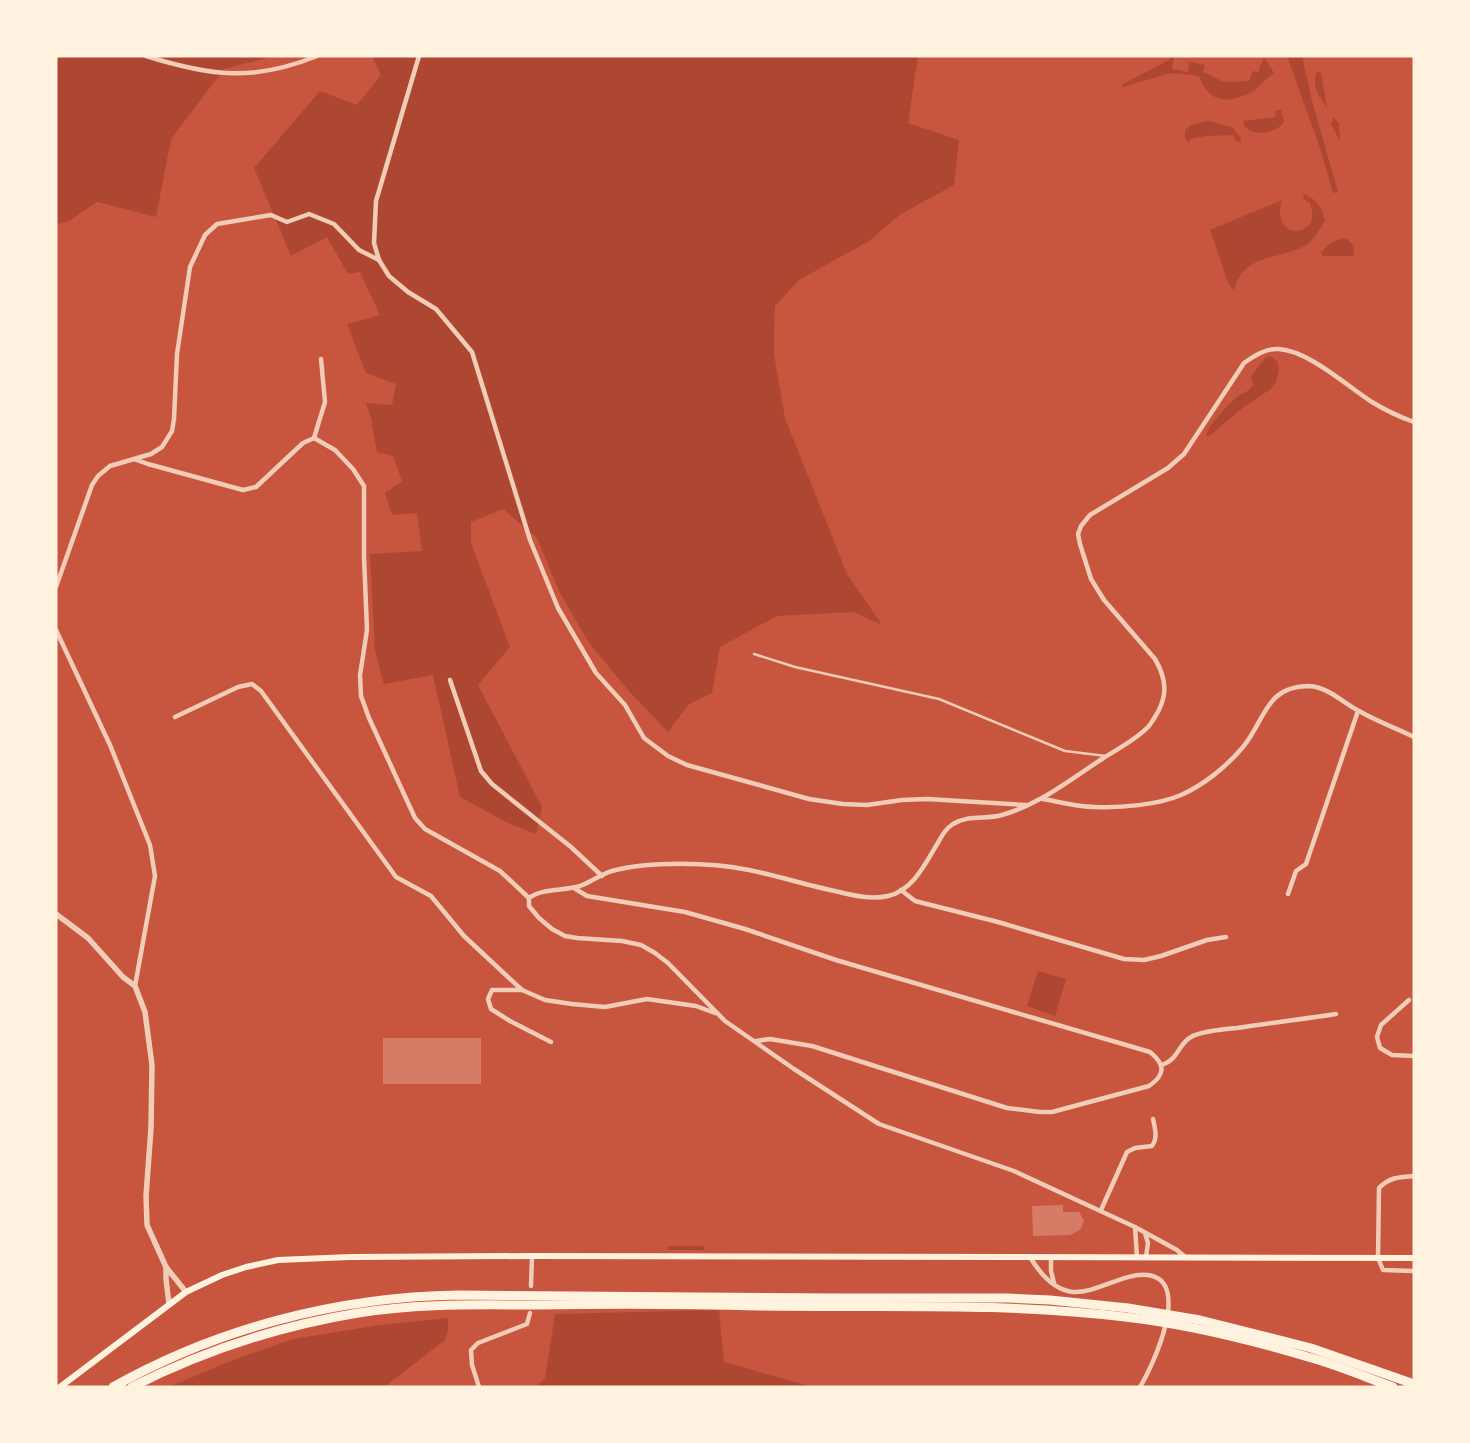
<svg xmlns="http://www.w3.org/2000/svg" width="1470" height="1443" viewBox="0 0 1470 1443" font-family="'Exo 2',sans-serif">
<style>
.green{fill:#ae4732}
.building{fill:#d67c66}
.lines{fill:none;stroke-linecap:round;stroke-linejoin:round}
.service{stroke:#f1ccb7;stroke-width:2.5}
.minor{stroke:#f1ccb7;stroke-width:4.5}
.tertiary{stroke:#f1ccb7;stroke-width:5.5}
.secondary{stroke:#fff3e0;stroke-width:6}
.motorway{stroke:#fff3e0;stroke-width:9}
</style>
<rect width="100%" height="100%" fill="#c8553d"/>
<g class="green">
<polygon points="56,56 274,56 224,69 171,139 156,217 97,202 69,221 56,225"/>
<polygon points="372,56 918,56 908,123 959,140 954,185 901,214 869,241 799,280 775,306 774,330 774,354 785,418 847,574 882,625 854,612 777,616 720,647 712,693 689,704 668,732 628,690 589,643 559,591 537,538 503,509 471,522 471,543 510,647 478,685 542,807 536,834 508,823 460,797 433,675 384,684 375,651 370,554 422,551 417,513 392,515 385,493 402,481 393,456 377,452 371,418 366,403 392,405 396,384 366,373 347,324 380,315 360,272 348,274 327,237 291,256 254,168 320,91 357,105 381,75"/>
<path d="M1172,56H1174L1172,69L1188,72L1189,62L1205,65L1203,72L1224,82L1249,81L1253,71L1258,72L1264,57L1274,73C1267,78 1262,83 1256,89C1254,92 1248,93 1245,95C1223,105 1207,99 1199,76L1171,73L1122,87L1123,84L1169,60Z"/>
<polygon points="1287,56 1302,56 1312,101 1338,192 1333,193 1322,154"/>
<path d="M1317,71L1321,73L1327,108C1319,96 1311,85 1317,71Z"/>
<path d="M1276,110H1281L1284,122C1277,134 1246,139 1243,121L1275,117Z"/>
<polygon points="1333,117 1339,123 1340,141 1331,124"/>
<polygon points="1208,121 1228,126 1233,128 1241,138 1241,140 1239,142 1235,140 1234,135 1207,136 1190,139 1189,143 1185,138 1185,130 1191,125"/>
<path d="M1304,194C1316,199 1322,207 1325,220C1320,229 1314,240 1306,245C1279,261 1244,252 1234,290L1229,285L1210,230L1282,200C1269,245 1327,236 1309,202L1303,199Z"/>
<path d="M1345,238C1353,243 1355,247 1353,256H1322L1321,252C1329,245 1334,239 1345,238Z"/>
<path d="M1266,357H1271L1278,362L1279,371L1276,382L1271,389L1245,406L1208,437L1206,435C1211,422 1226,407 1237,397C1242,393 1249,392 1253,385L1251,376Z"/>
<polygon points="1038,971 1066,979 1055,1016 1027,1006"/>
<rect x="668" y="1246" width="36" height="4"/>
<polygon points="719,1310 724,1362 806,1385 806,1387 536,1387 545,1378 555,1314"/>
<polygon points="448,1318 448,1330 445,1340 384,1387 169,1387 228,1362 293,1339 380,1325"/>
</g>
<g class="building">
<rect x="383" y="1038" width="98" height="46"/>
<polygon points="1063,1205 1063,1212 1079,1212 1084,1221 1080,1230 1070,1235 1033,1236 1032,1206"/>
</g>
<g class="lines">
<polyline class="service" points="754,654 795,667 939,699 1065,751 1106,756"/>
<g class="minor">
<path d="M146,56C210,76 253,82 317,56"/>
<polyline points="419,56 376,201 374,243 379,260 389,276 408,292 436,309 472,352 530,540 558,608 596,673 625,705 644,738 668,756 687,765 809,799 843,804 867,805 902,800 927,799 1026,805"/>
<polyline points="314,438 325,402 321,359"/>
<polyline points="134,459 148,464 243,490 256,487 303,443 314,438 335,450 353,469 364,486 364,557 367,630 360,675 361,696 369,718 415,818 425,829 500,871 529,898"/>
<polyline points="56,587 92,485 98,476 110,466 151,454 162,447 172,431 174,419 177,354 190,267 205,235 217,224 271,215 287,222 309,214 334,224 359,250 379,260"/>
<polyline points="56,630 110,745 150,845 155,876 135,986"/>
<polyline points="450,680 481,771 492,784 571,847 602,876"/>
<polyline points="175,717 238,687 252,684 261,691 396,877 431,896 464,936 522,990 545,1000 572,1004 605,1007 647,999 696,1006 715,1013"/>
<path d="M1043,799C1060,802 1078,807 1095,807C1120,808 1158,805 1181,795C1204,785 1227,766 1243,747C1265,721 1265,686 1309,686C1328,687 1342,702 1359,711C1376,721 1396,728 1414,737"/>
<path d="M574,888L587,896L685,912L745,929L836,960L1150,1052C1166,1065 1165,1075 1149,1086L1052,1112H1040L1007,1108L812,1046L770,1039L756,1041"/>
<polyline points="901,890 915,901 998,922 1124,959 1144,960 1161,956 1207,940 1226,937"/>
<polyline points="1288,894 1296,871 1306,864 1358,711"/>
<polyline points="522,990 492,990 488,999 491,1009 510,1021 551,1042"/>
<polyline points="1409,1000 1381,1025 1377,1037 1380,1048 1392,1055 1414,1056"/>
<path d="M1162,1065C1179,1059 1178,1044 1191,1037C1201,1031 1225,1029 1237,1028C1270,1023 1303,1019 1336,1014"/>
<path d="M1414,1176C1399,1177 1390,1177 1379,1188L1378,1258L1383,1270L1414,1271"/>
<path d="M1101,1210L1127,1152L1135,1148L1152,1146C1158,1138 1155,1128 1153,1119"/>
<polyline points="1135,1227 1137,1257"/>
<polyline points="1145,1233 1148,1243 1146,1257"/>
<path d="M1030,1257C1039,1272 1054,1290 1073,1292C1098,1293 1122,1273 1147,1275C1193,1279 1153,1366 1140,1387"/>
<path d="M1185,1257L1177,1250L1135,1227L1014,1171L879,1124L794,1069L725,1021L668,963L655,953L641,945L622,941L577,938L565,936L552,929L539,918L529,906V898C542,888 564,891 580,886C591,882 601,874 612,871C650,861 710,862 749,870C778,876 806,885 835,891C852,895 870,900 888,896C914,890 926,862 939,841C942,835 947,828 953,824C970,814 985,820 1002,815C1040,804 1068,781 1102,759C1117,749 1136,740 1149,726C1154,719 1161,708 1163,699C1167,685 1162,671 1155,659L1104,600L1091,579L1080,544L1078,534L1081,526L1090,515L1168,468L1184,454L1244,363C1254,356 1266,348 1279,349C1309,351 1347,386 1372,402C1385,410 1400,417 1414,422"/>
<polyline points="1051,1258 1051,1271 1054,1283"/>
<polyline points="531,1286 532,1256"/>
<polyline points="479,1387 472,1365 471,1350 478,1343 527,1324 530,1313"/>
</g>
<g class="tertiary">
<polyline points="56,914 88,938 123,977 135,986 145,1012 152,1065 151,1128 146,1196 147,1225 166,1267 186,1292"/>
<polyline points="166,1267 166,1279 169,1304"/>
</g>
<polyline class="secondary" points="60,1387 186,1292 222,1275 246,1267 278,1260 350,1257 532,1256 1414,1258"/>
<g class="motorway">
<path d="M113,1387C218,1328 337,1297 458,1295L839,1298H1008L1050,1300L1128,1308L1200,1320L1311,1348L1414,1384"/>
<path d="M132,1387C203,1351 279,1326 358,1313C418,1303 478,1305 538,1305C611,1304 684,1304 758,1306C880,1308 1003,1302 1125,1317C1186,1324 1248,1339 1308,1357C1337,1365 1365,1377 1393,1387"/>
</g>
</g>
<rect width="1470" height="1443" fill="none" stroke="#fff3e0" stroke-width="115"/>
</svg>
